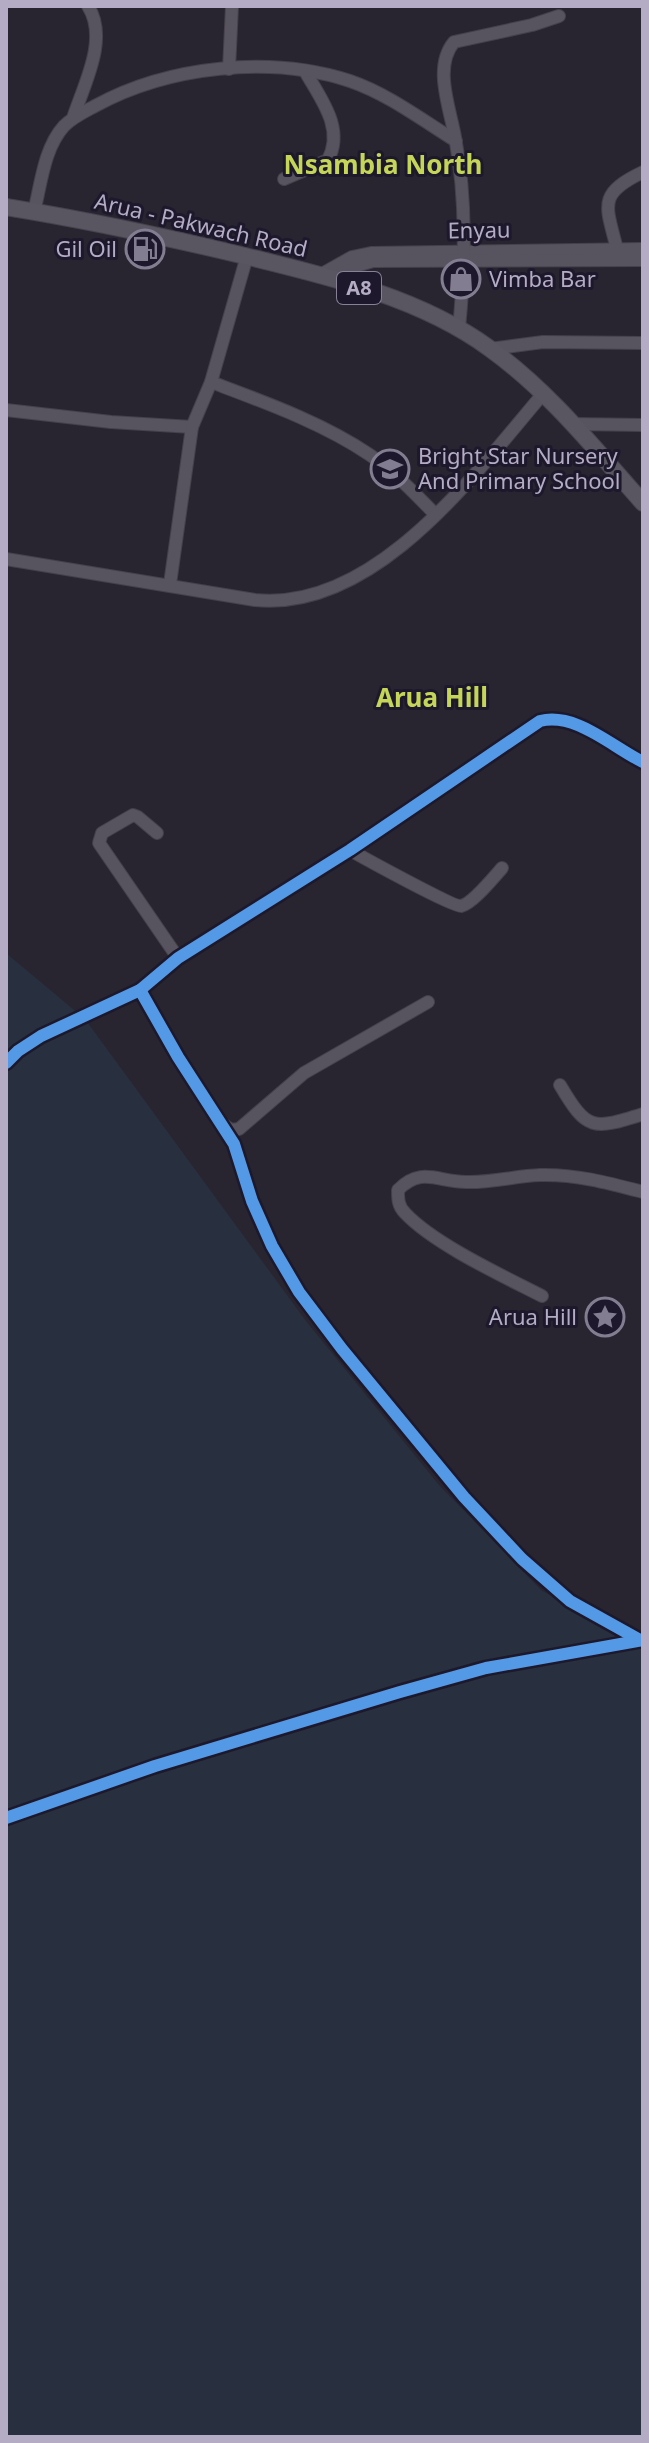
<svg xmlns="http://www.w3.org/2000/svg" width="649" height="2443" viewBox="0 0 649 2443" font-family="'Noto Sans',sans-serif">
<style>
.green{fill:#282f3f}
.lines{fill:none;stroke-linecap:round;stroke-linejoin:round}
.minor-casing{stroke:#45414b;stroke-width:14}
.major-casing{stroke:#45424e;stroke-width:18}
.minor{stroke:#575460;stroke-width:12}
.major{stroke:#595662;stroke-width:16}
.cycleway-casing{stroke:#1d182b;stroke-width:17}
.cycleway{stroke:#5399e6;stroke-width:12}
.labels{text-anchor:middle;stroke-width:6;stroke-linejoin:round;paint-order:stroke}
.shield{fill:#1d182b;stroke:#878096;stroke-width:2}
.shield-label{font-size:20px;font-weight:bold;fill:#b4acc4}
.street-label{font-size:22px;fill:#b4acc4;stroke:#1d182b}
.poi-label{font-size:22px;fill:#b4acc4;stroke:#1d182b;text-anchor:end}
.quarter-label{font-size:26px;font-weight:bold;fill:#c5d557;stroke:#1d182b}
</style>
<rect width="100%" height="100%" fill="#282531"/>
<polygon class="green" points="6,953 85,1019 306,1321 439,1485 541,1590 619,1635 643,1643 643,2437 6,2437"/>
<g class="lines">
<g class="minor-casing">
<g id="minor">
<polyline points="229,69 232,6"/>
<path d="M73,118C84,84 109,39 88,6"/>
<path d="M284,179L328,160C345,128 320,98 305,71"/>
<path d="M34,212C41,184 44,148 64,126C73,117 84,112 95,106C168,66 270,55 350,81C388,94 422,120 456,141"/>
<path d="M617,249C606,205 597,194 643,172"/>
<polyline points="320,275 352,257 371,253 643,249"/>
<polyline points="336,279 356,266 373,261 643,260"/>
<path d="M459,329C465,265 467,201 455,137C450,108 433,67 454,42L532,25L559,16"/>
<polyline points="490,349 543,342 643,343"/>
<path d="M211,382C264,402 323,423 370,455C395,472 415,494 435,514"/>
<polyline points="6,410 111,422 192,427"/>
<polyline points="572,424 643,425"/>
<path d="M6,559L255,600C374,612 473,476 542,395"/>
<polyline points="170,584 192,427 211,382 247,256"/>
<polyline points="157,833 138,817 133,815 102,833 99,843 178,958"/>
<path d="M350,850C364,858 453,907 461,906C472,904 494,877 502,868"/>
<polyline points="140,990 178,1057 234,1144 252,1201 272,1246 299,1292 342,1349 464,1497 522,1559 570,1601 640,1640"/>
<path d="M6,1063L18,1051L41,1036L140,990L178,958L350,850L540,721C576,712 612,747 643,762"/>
<path d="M560,1085C587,1131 593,1130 643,1114"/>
<polyline points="224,1125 231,1130 239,1129 304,1073 428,1002"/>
<path d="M542,1296C503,1276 434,1244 405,1213C398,1206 398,1199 398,1190C421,1166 438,1182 466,1182C491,1183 515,1176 540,1175C576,1174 609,1183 643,1192"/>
<polyline points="6,1818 155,1766 400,1692 486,1668 640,1640"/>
</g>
</g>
<g class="major-casing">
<path id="major" d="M6,207C86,220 166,237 245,256C327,276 419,297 489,348C548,390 595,449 643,503"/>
</g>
<use href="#minor" class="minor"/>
<use href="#major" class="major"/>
<g class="cycleway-casing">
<g id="cycleway">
<polyline points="140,990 178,1057 234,1144 252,1201 272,1246 299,1292 342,1349 464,1497 522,1559 570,1601 640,1640"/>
<path d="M6,1063L18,1051L41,1036L140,990L178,958L350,850L540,721C576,712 612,747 643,762"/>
<polyline points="6,1818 155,1766 400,1692 486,1668 643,1640"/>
</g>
</g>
<use href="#cycleway" class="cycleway"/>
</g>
<defs>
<g id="fuel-ring" transform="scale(2)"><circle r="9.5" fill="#1d182b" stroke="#837d91" stroke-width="1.5"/><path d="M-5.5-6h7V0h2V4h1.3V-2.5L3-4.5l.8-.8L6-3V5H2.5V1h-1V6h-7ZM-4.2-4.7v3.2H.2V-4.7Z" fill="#837d91"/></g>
<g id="shop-ring" transform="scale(2)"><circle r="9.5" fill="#1d182b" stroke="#837d91" stroke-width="1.5"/><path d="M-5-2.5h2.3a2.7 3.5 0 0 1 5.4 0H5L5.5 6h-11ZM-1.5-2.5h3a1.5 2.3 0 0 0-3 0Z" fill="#837d91"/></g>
<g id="school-ring" transform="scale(2)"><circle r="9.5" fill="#1d182b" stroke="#837d91" stroke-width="1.5"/><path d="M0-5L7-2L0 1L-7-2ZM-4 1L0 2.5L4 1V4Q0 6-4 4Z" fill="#837d91"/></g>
<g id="sight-ring" transform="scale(2)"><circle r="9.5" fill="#1d182b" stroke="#837d91" stroke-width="1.5"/><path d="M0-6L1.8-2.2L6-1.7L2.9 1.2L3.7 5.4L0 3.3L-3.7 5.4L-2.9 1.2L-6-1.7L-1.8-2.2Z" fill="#837d91"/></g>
</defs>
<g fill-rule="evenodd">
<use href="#fuel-ring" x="145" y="249"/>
<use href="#shop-ring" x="461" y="279"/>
<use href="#school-ring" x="390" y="469"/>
<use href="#sight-ring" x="605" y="1317"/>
</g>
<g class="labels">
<rect class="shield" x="337" y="272" width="44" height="32" rx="6"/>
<g class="shield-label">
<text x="359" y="295">A8</text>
</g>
<g class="street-label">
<text transform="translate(201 225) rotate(13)" y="8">Arua - Pakwach Road</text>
<text transform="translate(479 230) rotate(-1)" y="8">Enyau</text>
</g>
<g class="poi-label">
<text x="117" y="257">Gil Oil</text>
<text x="489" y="287" text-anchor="start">Vimba Bar</text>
<text x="418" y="464" text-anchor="start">Bright Star Nursery<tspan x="418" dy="25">And Primary School</tspan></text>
<text x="577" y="1325">Arua Hill</text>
</g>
<g class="quarter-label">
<text x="383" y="174">Nsambia North</text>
<text x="432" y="707">Arua Hill</text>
</g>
</g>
<rect width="649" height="2443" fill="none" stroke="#b4acc4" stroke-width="16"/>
</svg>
